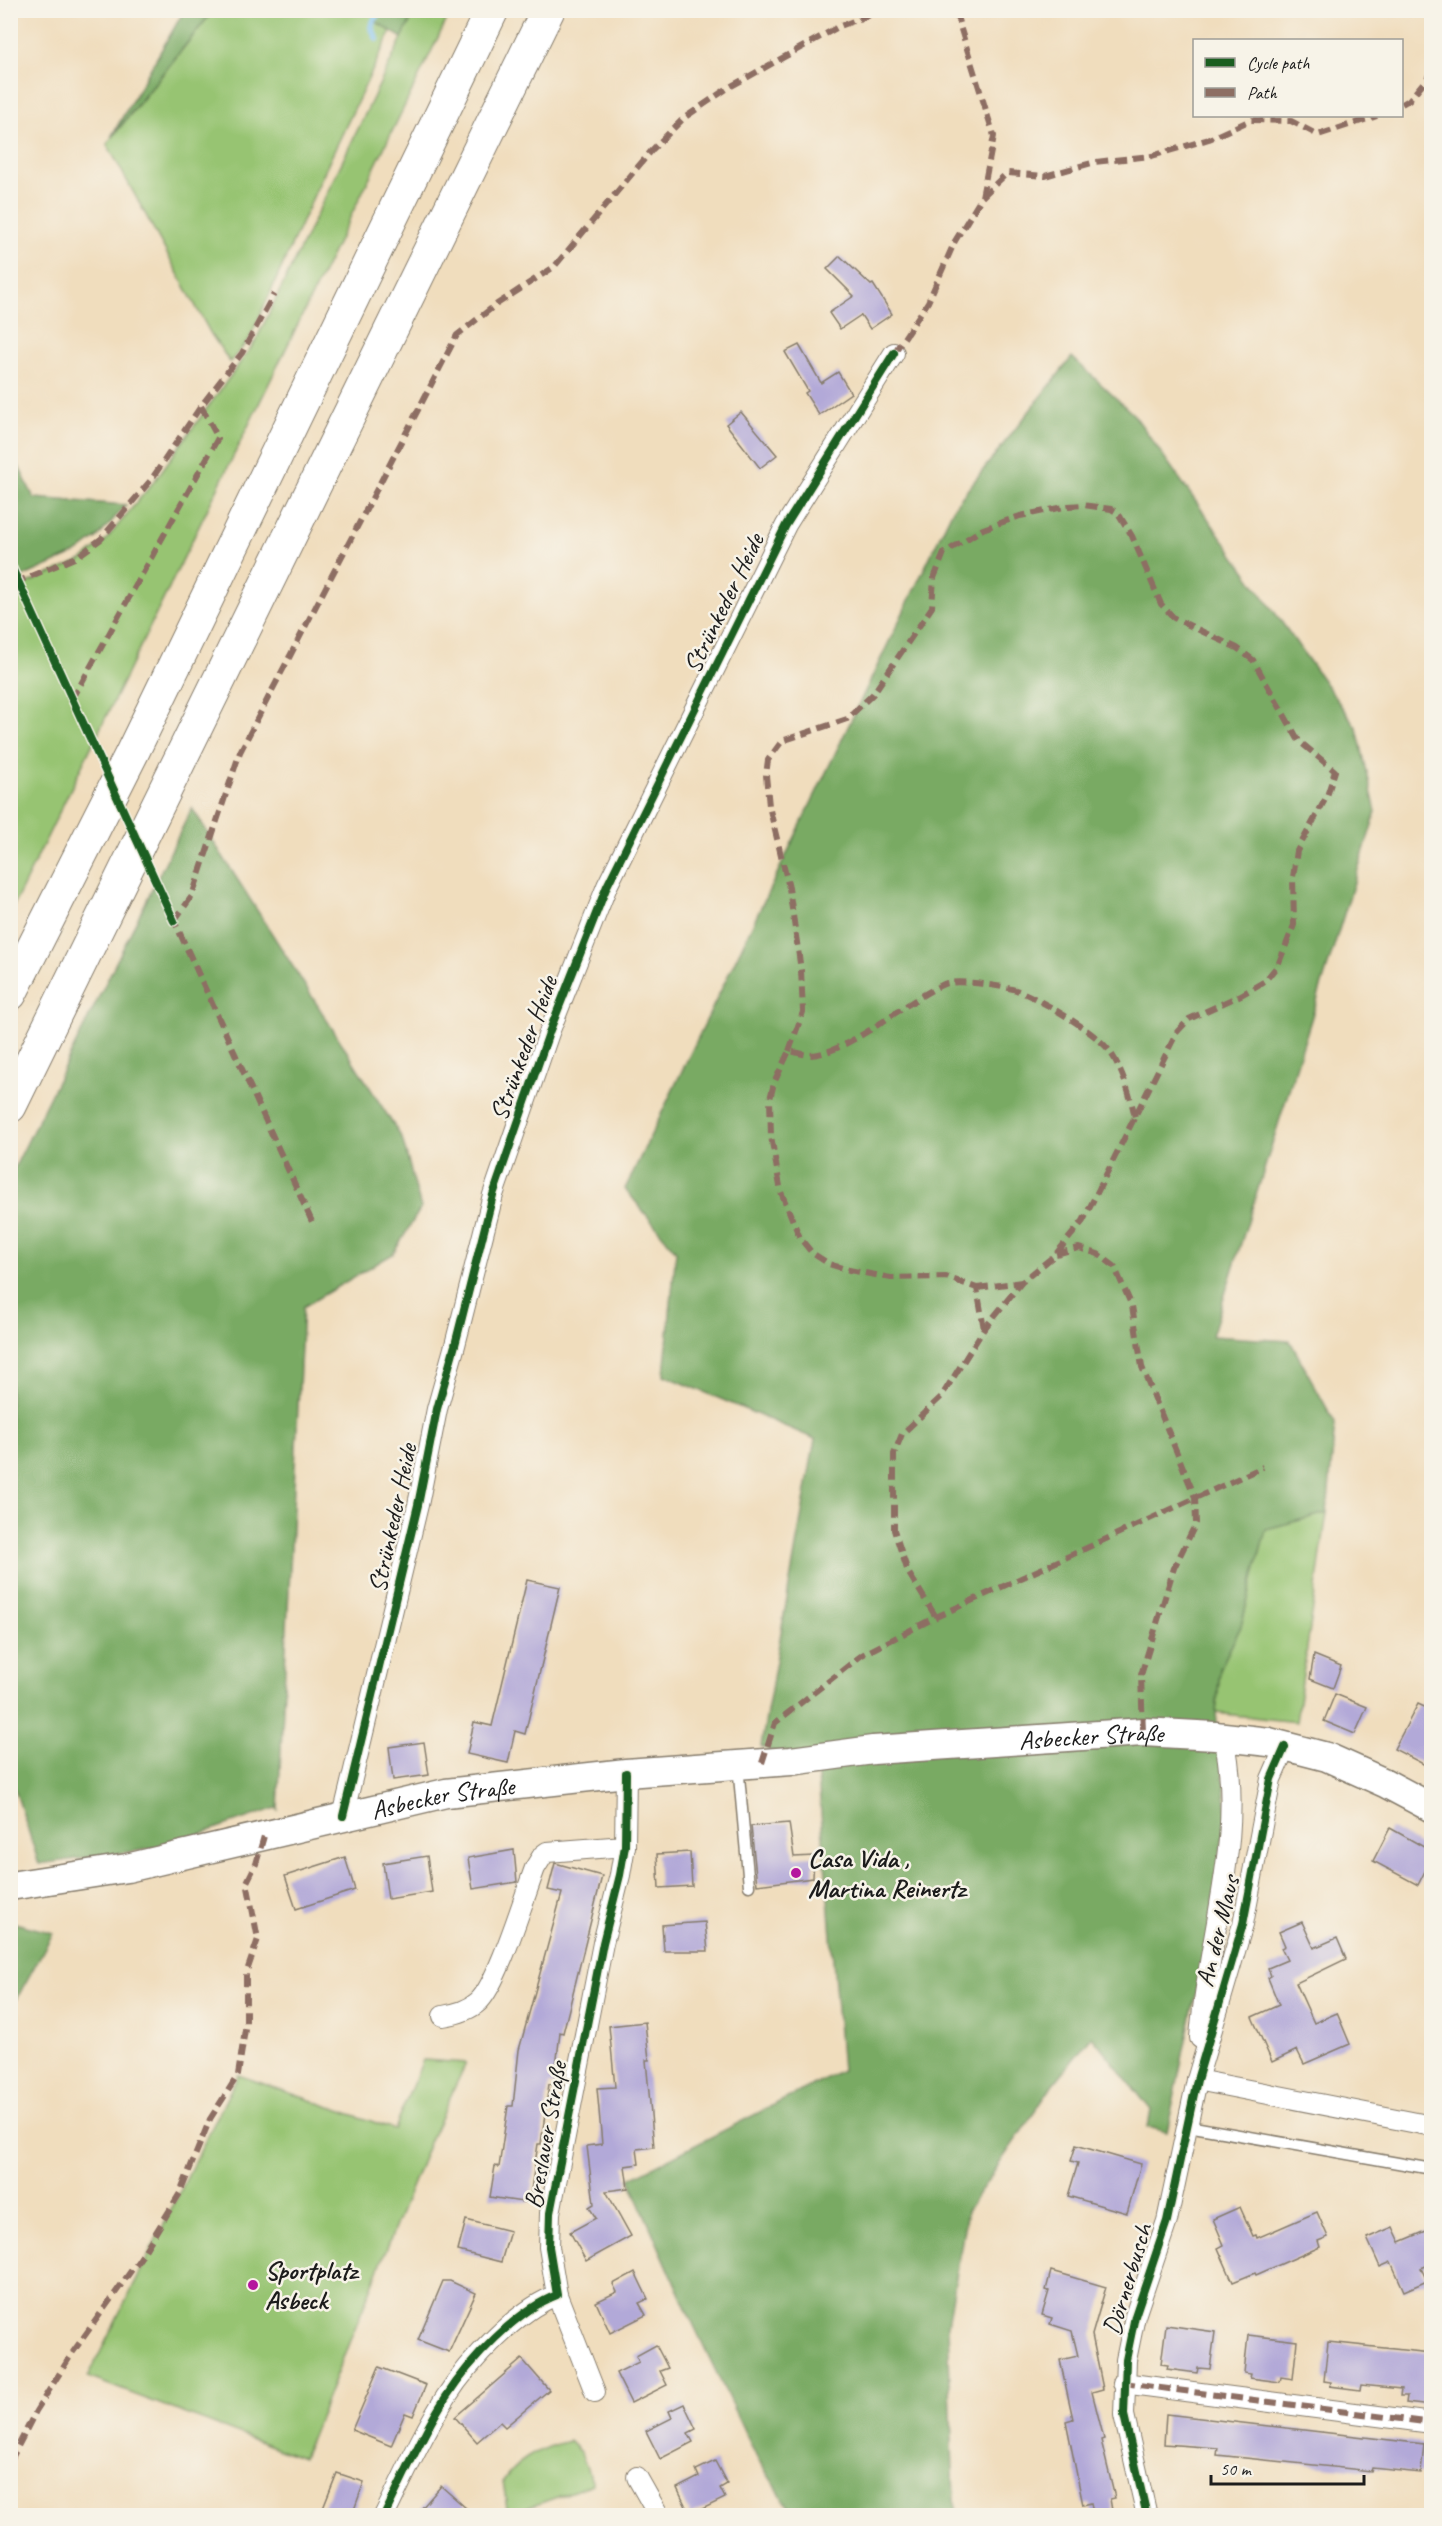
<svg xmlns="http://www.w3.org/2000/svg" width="1442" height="2526" viewBox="0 0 1442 2526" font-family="Caveat,sans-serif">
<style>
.green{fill:#97c472;stroke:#5a7047;stroke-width:1.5}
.forest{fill:#79aa64;stroke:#4a6340;stroke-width:1.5}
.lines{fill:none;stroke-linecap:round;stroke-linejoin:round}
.stream{stroke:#7bc0f2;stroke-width:6}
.building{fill:#b2a9d8}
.lane-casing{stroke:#867c6c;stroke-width:13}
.street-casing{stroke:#867c6c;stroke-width:22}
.secondary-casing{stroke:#867c6c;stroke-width:31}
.highway-casing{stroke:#867c6c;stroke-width:35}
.lane{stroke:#fff;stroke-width:10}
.street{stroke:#fff;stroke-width:20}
.secondary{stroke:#fff;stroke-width:28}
.highway{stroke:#fff;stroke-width:33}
.quiet{stroke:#8d6e63;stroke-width:6;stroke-dasharray:12 6;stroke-linecap:butt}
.cycleway-casing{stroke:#f7f3e8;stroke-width:11}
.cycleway{stroke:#1b5e20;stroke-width:8}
.poi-dot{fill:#b5179e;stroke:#f7f3e8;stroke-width:2}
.labels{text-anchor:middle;stroke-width:5;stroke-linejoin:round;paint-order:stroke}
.street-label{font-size:26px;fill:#1c1c1c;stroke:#f7f3e8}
.poi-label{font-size:26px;font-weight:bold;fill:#1c1c1c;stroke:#f7f3e8;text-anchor:start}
</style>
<rect width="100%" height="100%" fill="#f7f3e8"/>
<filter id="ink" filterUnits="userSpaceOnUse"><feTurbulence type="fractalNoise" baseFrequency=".0167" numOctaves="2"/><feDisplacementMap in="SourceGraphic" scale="12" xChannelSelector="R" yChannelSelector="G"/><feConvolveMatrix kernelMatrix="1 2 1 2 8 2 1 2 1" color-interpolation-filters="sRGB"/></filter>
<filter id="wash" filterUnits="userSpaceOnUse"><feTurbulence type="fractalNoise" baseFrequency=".008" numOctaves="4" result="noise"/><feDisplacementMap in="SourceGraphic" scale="24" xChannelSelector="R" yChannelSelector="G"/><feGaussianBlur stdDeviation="1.35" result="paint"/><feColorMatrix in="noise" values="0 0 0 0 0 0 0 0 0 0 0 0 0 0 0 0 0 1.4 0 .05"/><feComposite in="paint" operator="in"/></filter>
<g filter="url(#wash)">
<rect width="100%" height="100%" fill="#f0ddbd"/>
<g class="green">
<polygon points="213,11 376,11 375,21 391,31 327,166 249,340 230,362 211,334 107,144"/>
<polygon points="415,11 451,11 11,911 11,590 82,560 105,541 155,480 255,342"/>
<polygon points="1327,1513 1296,1722 1216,1713 1220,1669 1241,1626 1266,1529"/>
<polygon points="423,2060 466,2063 431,2138 303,2458 88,2377 238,2075 394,2129"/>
<path d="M569,2441L581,2453L593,2484L508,2515L503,2481C518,2458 543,2447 569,2441Z"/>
</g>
<g class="forest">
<polygon points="184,10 213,11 111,137 184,11"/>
<polygon points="376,11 376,10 415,11 402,38 375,21"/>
<polygon points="1072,357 1135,416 1357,728 1376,812 1212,1336 1290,1341 1335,1423 1327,1513 1266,1529 1241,1626 1220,1669 1216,1713 1227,1810 1210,1924 1167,2132 1148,2127 1151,2110 1092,2036 1053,2085 967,2211 948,2325 954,2500 958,2515 794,2515 757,2458 688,2313 629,2179 842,2070 818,1777 761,1746 815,1439 664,1375 676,1251 625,1189 954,507"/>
<polygon points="11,450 34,498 126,505 99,536 76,553 11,582"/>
<polygon points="192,808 402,1138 421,1208 393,1254 303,1307 278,1810 276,1808 159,1848 39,1864 10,1774 10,1177"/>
<polygon points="11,1922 53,1933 11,2009 10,1922"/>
</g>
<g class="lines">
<polyline class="stream" points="377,39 371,27 379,10"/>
</g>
<g id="blocks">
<g class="building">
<polygon points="840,256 871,285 873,284 892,314 870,329 861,315 840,329 829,313 854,296 827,269"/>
<polygon points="799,345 821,383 838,372 851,393 819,415 805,393 808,391 785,352"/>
<polygon points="741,412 777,455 760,468 726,424"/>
<polygon points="527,1580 560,1587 525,1734 515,1731 508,1763 467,1754 474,1722 492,1726"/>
<polygon points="1314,1655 1341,1666 1333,1688 1310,1679"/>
<polygon points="1335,1694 1367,1707 1355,1734 1324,1721"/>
<polygon points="1418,1704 1431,1710 1431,1768 1394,1749"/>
<polygon points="424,1742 429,1775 393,1780 389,1747"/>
<polygon points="789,1823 794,1857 814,1856 813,1878 757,1885 751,1826"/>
<polygon points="1390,1828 1431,1851 1431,1859 1418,1885 1373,1861"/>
<polygon points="514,1850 517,1882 473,1889 468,1858"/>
<polygon points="690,1852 692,1886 659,1888 657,1854"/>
<polygon points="427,1856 432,1892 388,1899 383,1863"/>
<polygon points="345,1857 355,1890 296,1909 285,1876"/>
<polygon points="555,1863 602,1876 563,2033 560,2032 554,2085 549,2084 541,2144 538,2144 529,2203 490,2197 495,2166 499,2167 508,2106 513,2106 519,2050 562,1893 548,1890"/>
<polygon points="705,1922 708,1951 664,1951 662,1925"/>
<polygon points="1302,1922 1314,1948 1337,1938 1346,1959 1296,1983 1314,2023 1337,2013 1350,2044 1304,2064 1297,2050 1272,2062 1252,2017 1279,2005 1268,1978 1271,1976 1268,1968 1287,1960 1281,1948 1285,1946 1279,1932"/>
<polygon points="645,2022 649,2060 646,2060 654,2147 637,2149 639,2164 625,2166 628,2188 606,2191 631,2236 586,2261 570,2232 596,2218 589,2207 594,2204 587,2146 602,2144 597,2088 615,2087 609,2026"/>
<polygon points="1076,2145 1141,2164 1127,2213 1068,2196 1078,2163 1071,2161"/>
<polygon points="1240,2207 1253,2236 1256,2235 1257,2238 1317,2212 1328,2237 1318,2241 1320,2247 1256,2275 1255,2273 1233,2282 1218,2248 1224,2245 1213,2219"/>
<polygon points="466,2220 510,2231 501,2262 458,2251"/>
<polygon points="1393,2227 1400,2242 1431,2229 1431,2264 1421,2268 1427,2281 1404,2291 1391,2262 1380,2267 1367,2238"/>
<polygon points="1051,2271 1106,2287 1092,2335 1103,2389 1092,2392 1104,2439 1101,2440 1115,2498 1110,2499 1113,2516 1094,2516 1091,2503 1083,2505 1066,2421 1073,2419 1060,2360 1078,2356 1072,2331 1050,2324 1052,2318 1042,2315 1049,2291 1046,2290"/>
<polygon points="635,2272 648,2299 639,2303 646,2315 610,2333 596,2302 617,2292 613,2284"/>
<polygon points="443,2281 450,2281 476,2293 449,2352 418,2340"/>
<polygon points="1166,2325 1215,2332 1210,2369 1198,2368 1197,2373 1167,2369 1168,2365 1161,2364"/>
<polygon points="1248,2335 1297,2341 1293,2379 1281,2377 1280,2382 1250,2378 1251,2374 1244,2373"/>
<polygon points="1328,2342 1431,2353 1431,2406 1406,2403 1407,2396 1400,2396 1401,2389 1361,2385 1360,2390 1330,2386 1331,2382 1324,2381"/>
<polygon points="656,2345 668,2368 660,2371 667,2385 631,2403 616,2373 639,2362 636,2356"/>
<polygon points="522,2359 549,2390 505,2427 500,2422 477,2442 455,2417"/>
<polygon points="379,2367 426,2385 413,2416 405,2413 391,2446 352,2430"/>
<polygon points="684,2404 696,2429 688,2433 693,2442 660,2459 646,2431 672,2418 669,2411"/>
<polygon points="1166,2414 1424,2444 1421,2473 1372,2468 1371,2471 1255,2459 1217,2455 1218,2448 1164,2444"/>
<polygon points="715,2461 727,2484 720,2488 725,2498 690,2515 677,2488 699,2477 696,2470"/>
<polygon points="337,2473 364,2482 354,2510 351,2516 320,2516"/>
<polygon points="441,2486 475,2516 415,2516"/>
</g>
</g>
</g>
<g filter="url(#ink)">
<use href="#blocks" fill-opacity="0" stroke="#867c6c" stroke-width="1.5"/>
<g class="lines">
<g class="lane-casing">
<g id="lane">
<polyline points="738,1765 749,1886"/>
<polyline points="1188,2126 1432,2169"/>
</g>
</g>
<g class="street-casing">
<g id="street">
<polyline points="343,1816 418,1505 437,1409 455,1345 493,1195 550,1030 607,886 786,525 894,353"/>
<path d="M443,2016C456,2014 468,2011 478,2002C498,1984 524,1897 535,1868L543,1855L547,1852L625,1846"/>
<path d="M1200,2038C1207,1937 1246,1839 1224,1737"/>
<polyline points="1197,2080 1432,2126"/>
<polyline points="557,2295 595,2392"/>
<polyline points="1123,2383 1432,2423"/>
<polyline points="637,2477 659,2516"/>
<path d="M384,2516C404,2476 422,2434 446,2397C469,2361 517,2310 557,2295L549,2247L550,2213L603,1943L620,1875L625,1846L626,1773"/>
<polyline points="1147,2516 1124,2415 1126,2360 1135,2316 1167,2221 1197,2080 1243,1924 1271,1779 1285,1747"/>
</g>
</g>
<g class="secondary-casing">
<g id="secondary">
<path id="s1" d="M10,1886L127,1868L446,1793L626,1773L791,1761L873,1750L1143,1732L1215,1736L1269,1742L1327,1757L1385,1783L1432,1808"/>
</g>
</g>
<g class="highway-casing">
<g id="highway">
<polyline points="10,994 132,753 492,10"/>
<polyline points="10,1106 548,10"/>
</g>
</g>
<use href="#lane" class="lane"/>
<use href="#street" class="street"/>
<use href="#secondary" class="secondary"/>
<use href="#highway" class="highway"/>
<g class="quiet">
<polyline points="1402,104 1409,100 1432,72"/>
<polyline points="982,197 1007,173 1045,176 1095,162 1152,156 1209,139 1251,120 1291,121 1318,135 1377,116"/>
<polyline points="894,353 928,302 955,241 982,197 994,136 955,10"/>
<polyline points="14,583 77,557 101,539 151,480 201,406 242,353 274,294"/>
<polyline points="72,700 218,438 201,406"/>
<polyline points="172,916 313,1224"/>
<polyline points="174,921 192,896 240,752 457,335 497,304 554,267 652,150 684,118 728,88 840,26 883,10"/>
<polyline points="789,1051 803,1012 801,970 789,888 769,806 766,775 768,760 782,741 847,719 873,694 932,607 934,578 944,553 983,529 1020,516 1069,506 1083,505 1111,509 1118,513 1132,536 1161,604 1174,618 1237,648 1253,660 1299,741 1335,771 1327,796 1297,851 1293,877 1294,925 1278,965 1265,981 1241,995 1189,1019 1177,1032 1083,1221 1055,1255 1022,1282 984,1329 941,1397 902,1434 894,1454 894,1530 908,1572 936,1617"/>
<polyline points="1056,1254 1079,1248 1098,1254 1114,1266 1132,1306 1142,1367 1195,1497 1196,1523 1174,1568 1141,1675 1143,1732"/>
<polyline points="977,1288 1022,1282"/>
<path d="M984,1329L977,1288L946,1277L891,1278L849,1270L829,1264L812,1253L800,1238L781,1192L771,1136L770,1099L774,1083L789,1051C796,1052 804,1055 811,1055C851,1052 905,1001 944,984C956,979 1003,986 1016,990C1037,997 1095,1032 1108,1049C1122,1067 1130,1095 1135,1117"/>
<polyline points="762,1763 775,1723 862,1655 936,1617 1263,1467"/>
<polyline points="1123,2383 1432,2423"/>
<polyline points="10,2462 36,2411 73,2352 141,2257 180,2193 210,2119 238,2075 246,2023 246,1974 258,1939 247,1882 256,1864 264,1836"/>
</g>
<g class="cycleway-casing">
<g id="cycleway">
<polyline points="12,568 174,921"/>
<polyline points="343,1816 418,1505 437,1409 455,1345 493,1195 550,1030 607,886 786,525 894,353"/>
<path d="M384,2516C404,2476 422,2434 446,2397C469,2361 517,2310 557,2295L549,2247L550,2213L603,1943L620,1875L625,1846L626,1773"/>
<polyline points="1147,2516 1124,2415 1126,2360 1135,2316 1167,2221 1197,2080 1243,1924 1271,1779 1285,1747"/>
</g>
</g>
<use href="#cycleway" class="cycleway"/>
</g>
</g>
<g class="poi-dot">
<circle cx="796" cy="1873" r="6"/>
<circle cx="253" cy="2285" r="6"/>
</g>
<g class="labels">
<g class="street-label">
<text transform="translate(723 603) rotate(-64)" y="9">Strünkeder Heide</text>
<text transform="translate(523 1048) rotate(-70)" y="9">Strünkeder Heide</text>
<text transform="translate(392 1518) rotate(-78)" y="9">Strünkeder Heide</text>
<text dy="9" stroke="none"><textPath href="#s1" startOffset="1094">Asbecker Straße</textPath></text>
<text dy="9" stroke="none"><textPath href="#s1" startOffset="442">Asbecker Straße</textPath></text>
<text transform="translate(1217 1931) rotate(-76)" y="9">An der Maus</text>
<text transform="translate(545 2135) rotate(-80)" y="9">Breslauer Straße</text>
<text transform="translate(1127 2279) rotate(-73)" y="9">Dörnerbusch</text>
</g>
<g class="poi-label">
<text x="808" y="1867">Casa Vida ,<tspan x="808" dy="30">Martina Reinertz</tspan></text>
<text x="265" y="2279">Sportplatz<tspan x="265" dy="30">Asbeck</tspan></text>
</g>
</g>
<rect width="1442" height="2526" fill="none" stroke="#f7f3e8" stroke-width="36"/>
<rect x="1193" y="39" width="210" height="78" fill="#f7f3e8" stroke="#9f9d96" stroke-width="1.5"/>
<rect x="1205" y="58" width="30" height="9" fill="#1b5e20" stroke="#9f9d96" stroke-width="1.5"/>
<text x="1247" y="69" font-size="18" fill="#1c1c1c">Cycle path</text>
<rect x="1205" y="88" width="30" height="9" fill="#8d6e63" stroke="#9f9d96" stroke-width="1.5"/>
<text x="1247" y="99" font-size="18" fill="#1c1c1c">Path</text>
<path d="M1211 2475v9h153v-9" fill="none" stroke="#1c1c1c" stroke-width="3"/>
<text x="1220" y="2475" font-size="18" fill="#1c1c1c" stroke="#f7f3e8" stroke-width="4.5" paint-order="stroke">50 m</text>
</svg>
